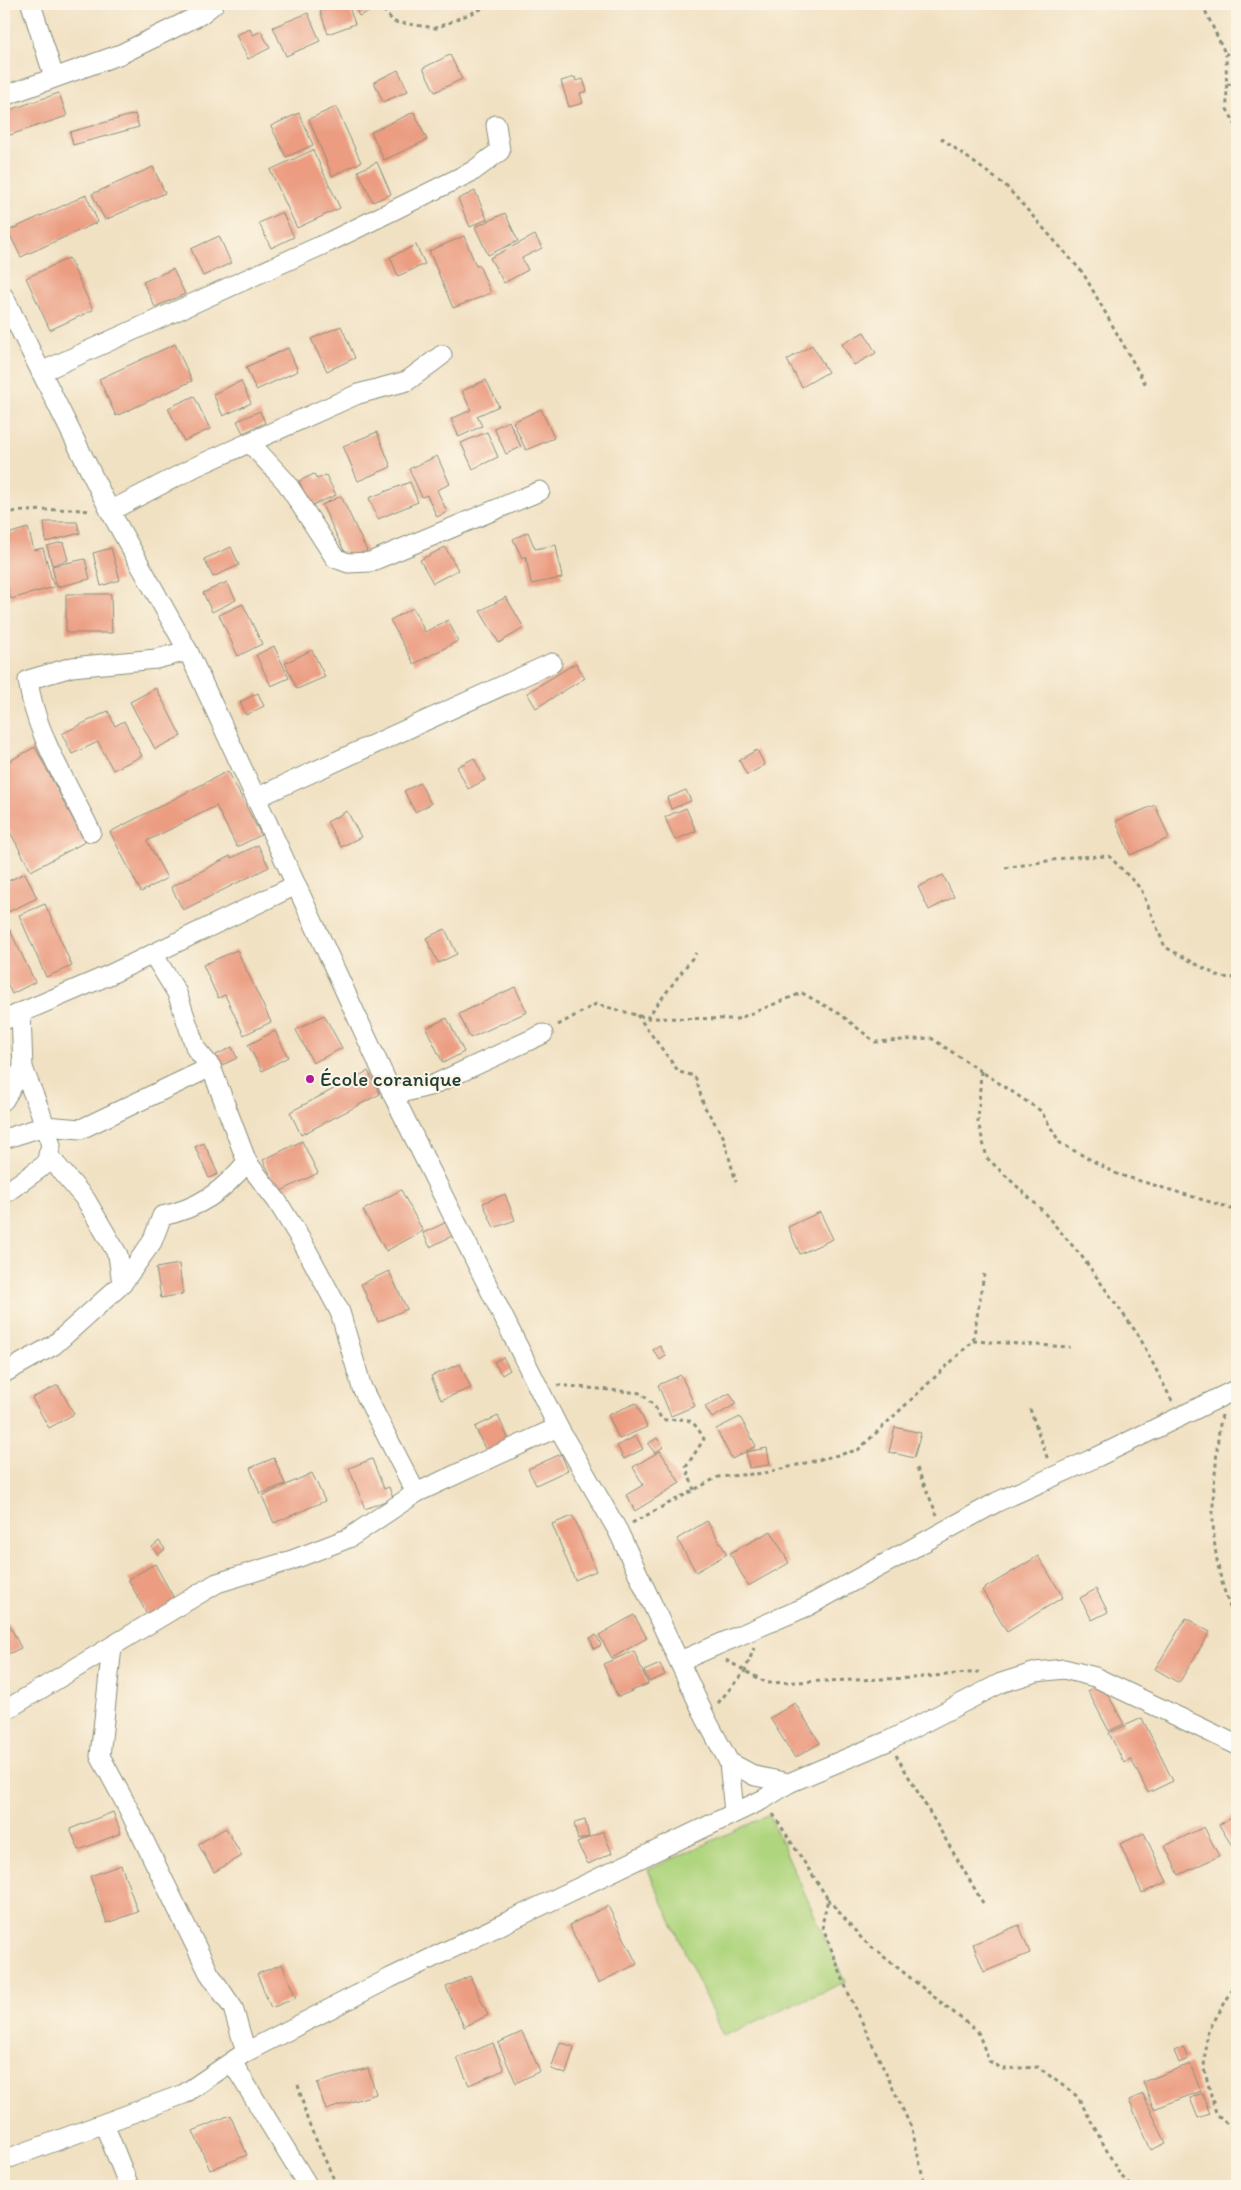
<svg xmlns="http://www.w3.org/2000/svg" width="1241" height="2190" viewBox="0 0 1241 2190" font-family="Itim,sans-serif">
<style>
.green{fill:#b0d57f;stroke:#68895a}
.building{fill:#eb9c81}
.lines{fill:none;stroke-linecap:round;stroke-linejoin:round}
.minor-casing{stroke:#888f7c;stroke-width:21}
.path{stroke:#888f7c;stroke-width:3;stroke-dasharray:4 4;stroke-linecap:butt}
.minor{stroke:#fff;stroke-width:19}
.poi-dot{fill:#b5179e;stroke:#fcf5e5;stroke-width:2}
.labels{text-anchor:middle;stroke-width:4;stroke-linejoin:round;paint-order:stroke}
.poi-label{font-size:21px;fill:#1f3d34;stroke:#fcf5e5;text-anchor:start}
</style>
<rect width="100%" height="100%" fill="#fcf5e5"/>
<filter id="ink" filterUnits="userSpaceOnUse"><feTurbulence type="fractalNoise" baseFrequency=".02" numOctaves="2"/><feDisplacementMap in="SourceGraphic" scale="10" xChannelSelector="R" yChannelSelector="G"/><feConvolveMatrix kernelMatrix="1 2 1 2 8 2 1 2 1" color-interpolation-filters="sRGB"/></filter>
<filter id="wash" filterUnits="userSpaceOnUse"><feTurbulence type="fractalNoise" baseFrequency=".0096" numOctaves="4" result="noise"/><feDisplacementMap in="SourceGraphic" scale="20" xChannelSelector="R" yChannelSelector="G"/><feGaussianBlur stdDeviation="1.12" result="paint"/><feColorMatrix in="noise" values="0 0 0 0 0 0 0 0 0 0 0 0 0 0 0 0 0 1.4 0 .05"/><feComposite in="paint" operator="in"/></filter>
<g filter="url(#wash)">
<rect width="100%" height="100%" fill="#f1e1c3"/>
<polygon class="green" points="769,1815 845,1982 723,2036 648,1870"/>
<g id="blocks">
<g class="building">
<polygon points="341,4 348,4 355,24 328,34 320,11"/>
<polygon points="353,4 371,4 374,10 359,16"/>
<polygon points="308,13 320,41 286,56 273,27"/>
<polygon points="250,29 253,35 261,31 270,48 248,59 236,35"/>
<polygon points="450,55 462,79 435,92 423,68"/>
<polygon points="398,70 408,91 383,102 374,82"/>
<polygon points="575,77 576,81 583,79 587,91 580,93 583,103 569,107 561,81"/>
<polygon points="59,93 67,116 4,137 4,112"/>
<polygon points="336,107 361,162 332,176 309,119"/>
<polygon points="414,112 427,140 384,160 371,132"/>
<polygon points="299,113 313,145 286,157 271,126"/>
<polygon points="135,114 139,127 73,145 70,132"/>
<polygon points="313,150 340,208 297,228 270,170"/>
<polygon points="377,162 391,194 373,202 358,171"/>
<polygon points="153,167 165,193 105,220 92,194"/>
<polygon points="475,191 487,219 470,227 458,199"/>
<polygon points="4,192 10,204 4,207"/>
<polygon points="86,195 98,222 21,257 8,231"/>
<polygon points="282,212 294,237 271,248 259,223"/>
<polygon points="505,213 518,241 488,255 475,227"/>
<polygon points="535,235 542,248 522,258 528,270 504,283 490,258"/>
<polygon points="219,236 231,263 203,276 191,249"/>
<polygon points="464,236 476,266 479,265 491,293 453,308 429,251"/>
<polygon points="416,245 425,264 398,276 390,257"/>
<polygon points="69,258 93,310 50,330 26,278"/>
<polygon points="173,269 185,294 155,307 143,282"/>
<polygon points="341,326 355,358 327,371 311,339"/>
<polygon points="864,332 876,353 854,365 842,344"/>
<polygon points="175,344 192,381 116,416 99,379"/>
<polygon points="812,345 828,372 802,387 787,360"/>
<polygon points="288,348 298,371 256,390 246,367"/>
<polygon points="486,380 499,406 477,416 482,426 459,437 451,419 471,410 462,391"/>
<polygon points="241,381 251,403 223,416 213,394"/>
<polygon points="194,396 210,429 184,441 168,408"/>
<polygon points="541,409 554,438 526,450 513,422"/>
<polygon points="260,411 265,423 243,433 237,421"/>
<polygon points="509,421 521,447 506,454 494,428"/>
<polygon points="377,432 391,467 358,481 343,446"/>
<polygon points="487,432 498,457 473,469 461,443"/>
<polygon points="437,456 450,484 437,490 447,512 437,517 427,495 422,497 409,469"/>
<polygon points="314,474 317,479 326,475 336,495 310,506 299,481"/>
<polygon points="410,482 418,502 378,519 369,498"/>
<polygon points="341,496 367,551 348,559 322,505"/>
<polygon points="44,522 77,522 80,533 46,542"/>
<polygon points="28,528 34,550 43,548 54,587 11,599 4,575 4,535"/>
<polygon points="528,532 535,549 556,545 562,578 531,584 526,556 522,558 513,539"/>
<polygon points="63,542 68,560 52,565 47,546"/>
<polygon points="231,547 239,565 213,577 204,559"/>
<polygon points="445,547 458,570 433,583 420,560"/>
<polygon points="111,548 120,580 101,586 93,553"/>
<polygon points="85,559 90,579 57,587 52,566"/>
<polygon points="227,582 236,600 212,612 203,593"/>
<polygon points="66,594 111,594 112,633 66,633"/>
<polygon points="506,597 524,628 499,643 480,611"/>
<polygon points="243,604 262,644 238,656 219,615"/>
<polygon points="413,608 425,632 448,620 458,641 414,664 390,620"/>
<polygon points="274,646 289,678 271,686 256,655"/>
<polygon points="312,650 325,677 297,689 285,663"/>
<polygon points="576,663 585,678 536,708 527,693"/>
<polygon points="156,688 181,736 155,749 130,702"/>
<polygon points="258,693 264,706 246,715 240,702"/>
<polygon points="108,711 115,726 124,721 142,756 113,770 98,742 72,754 62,734"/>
<polygon points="35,747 85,842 31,871 4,821 4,764"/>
<polygon points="757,750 765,765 747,775 739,760"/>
<polygon points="474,758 485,780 468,789 457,767"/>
<polygon points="228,771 261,835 237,847 216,806 147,841 167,878 141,892 110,832"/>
<polygon points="420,783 431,804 415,812 404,791"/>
<polygon points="686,790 691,801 671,809 667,798"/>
<polygon points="1155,805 1169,838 1130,855 1116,821"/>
<polygon points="686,808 696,831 675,840 665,817"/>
<polygon points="347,811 361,837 341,847 327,822"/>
<polygon points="258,845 269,867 183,910 171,887 230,856 231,858"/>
<polygon points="25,873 37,898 4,914 4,883"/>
<polygon points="943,875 954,897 929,910 918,887"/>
<polygon points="45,904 72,966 46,977 19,915"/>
<polygon points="4,918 35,982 12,994 4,977"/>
<polygon points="445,929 457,954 438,963 426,938"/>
<polygon points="237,950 271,1022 244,1035 225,995 218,998 203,965"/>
<polygon points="515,987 527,1012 470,1038 459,1014"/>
<polygon points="324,1015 342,1048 313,1063 296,1030"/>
<polygon points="447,1018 464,1052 443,1063 426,1028"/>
<polygon points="275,1031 288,1057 262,1071 248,1045"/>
<polygon points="232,1047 237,1058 220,1066 216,1055"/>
<polygon points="368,1071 380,1094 301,1135 290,1112"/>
<polygon points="302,1141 318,1173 279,1192 263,1160"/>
<polygon points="204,1143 218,1174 209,1178 195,1147"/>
<polygon points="401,1190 423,1231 386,1251 363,1210"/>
<polygon points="505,1194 515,1220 494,1228 483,1203"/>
<polygon points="820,1212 833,1239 800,1254 788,1227"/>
<polygon points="447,1222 454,1235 430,1247 423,1233"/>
<polygon points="179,1264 183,1294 161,1298 156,1268"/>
<polygon points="389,1271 407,1309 378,1322 361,1284"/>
<polygon points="660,1346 666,1356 660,1360 653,1350"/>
<polygon points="503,1357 510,1370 502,1375 494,1362"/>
<polygon points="460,1364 471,1388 441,1400 431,1376"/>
<polygon points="681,1375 695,1406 671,1416 658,1385"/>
<polygon points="58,1385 74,1414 49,1428 32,1398"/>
<polygon points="730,1393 736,1404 712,1418 705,1407"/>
<polygon points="636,1403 647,1427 619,1439 608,1415"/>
<polygon points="498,1416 515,1453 492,1464 475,1427"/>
<polygon points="740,1417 756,1446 732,1459 716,1429"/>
<polygon points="895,1427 921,1433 914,1458 889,1452"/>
<polygon points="636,1436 643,1449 624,1459 617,1446"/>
<polygon points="657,1438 663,1447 655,1453 648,1444"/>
<polygon points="767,1448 770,1465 749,1468 746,1452"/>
<polygon points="660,1451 680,1483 635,1511 626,1495 643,1485 633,1467"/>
<polygon points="561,1454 568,1470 536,1485 528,1469"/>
<polygon points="274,1458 285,1484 260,1494 250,1468"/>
<polygon points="372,1459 384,1489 389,1487 393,1498 365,1509 349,1468"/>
<polygon points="312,1473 325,1501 274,1523 262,1496"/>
<polygon points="573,1516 596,1571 575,1580 552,1524"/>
<polygon points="707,1521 727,1554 696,1572 677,1539"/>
<polygon points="771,1531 789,1563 748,1586 730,1553"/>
<polygon points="159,1541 165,1549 158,1555 152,1547"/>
<polygon points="1038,1556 1063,1597 1007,1632 982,1590"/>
<polygon points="155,1564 176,1602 148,1616 128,1579"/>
<polygon points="1096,1589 1108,1612 1092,1620 1080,1598"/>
<polygon points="634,1615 647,1638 612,1658 599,1635"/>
<polygon points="1186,1618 1210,1632 1179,1683 1155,1669"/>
<polygon points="9,1624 21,1648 4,1656 4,1626"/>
<polygon points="596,1635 601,1645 594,1649 590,1638"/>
<polygon points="634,1651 648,1684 618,1697 603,1664"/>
<polygon points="660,1664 665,1675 649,1682 644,1671"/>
<polygon points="1096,1686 1107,1693 1124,1724 1109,1731 1088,1691"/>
<polygon points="795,1703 820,1743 795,1758 770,1718"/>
<polygon points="1142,1718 1173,1781 1148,1793 1131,1759 1124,1763 1109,1733"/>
<polygon points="113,1812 121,1833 79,1850 70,1829"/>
<polygon points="1237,1813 1237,1851 1236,1852 1219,1825"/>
<polygon points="585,1820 589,1837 578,1840 574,1823"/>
<polygon points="1204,1827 1219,1856 1179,1875 1165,1846"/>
<polygon points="226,1828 242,1856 214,1872 198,1844"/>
<polygon points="603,1831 612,1853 588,1864 577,1843"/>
<polygon points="1144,1833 1167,1882 1142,1893 1120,1844"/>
<polygon points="121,1865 138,1912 107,1923 90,1876"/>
<polygon points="608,1906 637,1964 598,1983 569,1925"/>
<polygon points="1019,1925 1030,1953 984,1972 973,1944"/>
<polygon points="282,1964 296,1998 271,2008 257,1974"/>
<polygon points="470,1976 488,2015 464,2027 446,1987"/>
<polygon points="522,2032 540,2071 516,2083 498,2043"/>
<polygon points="560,2042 574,2047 566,2074 551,2069"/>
<polygon points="493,2043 504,2070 469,2085 457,2058"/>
<polygon points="1183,2047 1188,2059 1179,2063 1174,2051"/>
<polygon points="1190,2064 1201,2091 1154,2109 1143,2082"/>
<polygon points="368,2068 376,2094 326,2110 317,2083"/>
<polygon points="1202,2093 1210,2114 1198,2118 1190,2098"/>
<polygon points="1143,2094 1166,2143 1151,2150 1129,2100"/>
<polygon points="230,2115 247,2155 210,2170 193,2131"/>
</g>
</g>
</g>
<g filter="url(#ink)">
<use href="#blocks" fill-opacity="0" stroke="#888f7c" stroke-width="1"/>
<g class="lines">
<g class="minor-casing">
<g id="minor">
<polyline points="31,4 54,77"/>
<polyline points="4,96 121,54 200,15 214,4"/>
<polyline points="4,297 110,511 188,651 393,1095 558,1427 618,1531 706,1719 729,1762 755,1776 789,1783 888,1741 1001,1683 1036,1672 1064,1669 1095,1677 1237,1745"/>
<polyline points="41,372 329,242 473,171 500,151 496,125"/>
<polyline points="250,443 286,482 335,558 348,563 370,562 540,491"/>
<polyline points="110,511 197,466 358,394 407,381 442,355"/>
<polyline points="256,798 552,663"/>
<path d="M91,832C68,784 35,734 28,680L72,667L156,659L188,651"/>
<polyline points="4,1020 109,975 296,885"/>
<polyline points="211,1067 247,1162 277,1201 304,1245 340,1312 362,1388 416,1493 558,1427"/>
<polyline points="393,1095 433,1085 543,1034"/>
<polyline points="4,1100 23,1068 21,1012"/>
<polyline points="4,1139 45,1126 81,1129 211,1067 196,1049 177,993 153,954"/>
<polyline points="4,1194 46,1164 51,1145 40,1111 23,1068"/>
<path d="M122,1284L152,1242L162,1216C200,1208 223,1191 247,1162"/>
<polyline points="4,1373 54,1345 122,1284 118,1255 86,1200 48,1155"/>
<polyline points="112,1647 100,1756 128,1808 209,1973 233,2008 246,2052"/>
<polyline points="680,1661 808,1606 997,1502 1097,1457 1237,1389"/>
<polyline points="4,1711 217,1583 292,1560 349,1538 416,1493"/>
<polyline points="729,1762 734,1812"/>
<polyline points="232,2062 308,2186"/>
<polyline points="104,2124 129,2186"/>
<polyline points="4,2160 184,2094 246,2052 390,1978 764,1799 789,1783"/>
</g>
</g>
<g class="path">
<polyline points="378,4 394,22 436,28 491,5"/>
<polyline points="1202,4 1226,55"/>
<polyline points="1237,40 1226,55 1227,109 1237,127"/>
<polyline points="1227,84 1237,85"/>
<polyline points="941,138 1006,186 1083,273 1146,385"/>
<polyline points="4,512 70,509 90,511"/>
<polyline points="1005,868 1071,857 1109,856 1141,889 1165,947 1220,977 1237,978"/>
<polyline points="637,1015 679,1072 695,1076 704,1106 723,1136 736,1182"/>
<polyline points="647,1018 737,1019 802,993 840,1014 875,1042 931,1038 1041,1111 1060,1143 1117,1174 1227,1207 1237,1212"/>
<polyline points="558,1025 596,1004 647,1018 696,953"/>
<polyline points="981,1071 978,1122 987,1158 1040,1208 1083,1258 1139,1336 1172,1401"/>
<polyline points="973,1341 1070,1347"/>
<path d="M557,1385L641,1393L655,1407L662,1420C687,1419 691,1415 704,1439L686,1467L694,1490"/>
<polyline points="1030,1409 1048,1460"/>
<path d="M1222,1415C1218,1431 1217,1448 1216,1465C1209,1524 1213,1569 1237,1625"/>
<polyline points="917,1468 937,1515"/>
<polyline points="632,1523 718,1477 765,1473 858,1450 973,1341 984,1274"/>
<polyline points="726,1660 767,1683 912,1678 979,1672 983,1674"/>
<polyline points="718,1703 745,1671 754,1648"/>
<polyline points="896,1755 983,1903"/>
<polyline points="773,1814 828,1899 822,1925 847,1990 912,2129 925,2186"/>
<polyline points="828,1899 863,1940 978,2032 989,2061 1003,2069 1038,2067 1078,2097 1119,2173 1130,2186"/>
<polyline points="1237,1982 1206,2035 1204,2069 1216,2113 1237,2134"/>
<polyline points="298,2085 308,2122 337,2186"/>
</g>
<use href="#minor" class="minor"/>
</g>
</g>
<circle class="poi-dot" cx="310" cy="1079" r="5"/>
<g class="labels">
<g class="poi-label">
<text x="320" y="1086">École coranique</text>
</g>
</g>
<rect width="1241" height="2190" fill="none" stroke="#fcf5e5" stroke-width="20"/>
</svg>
